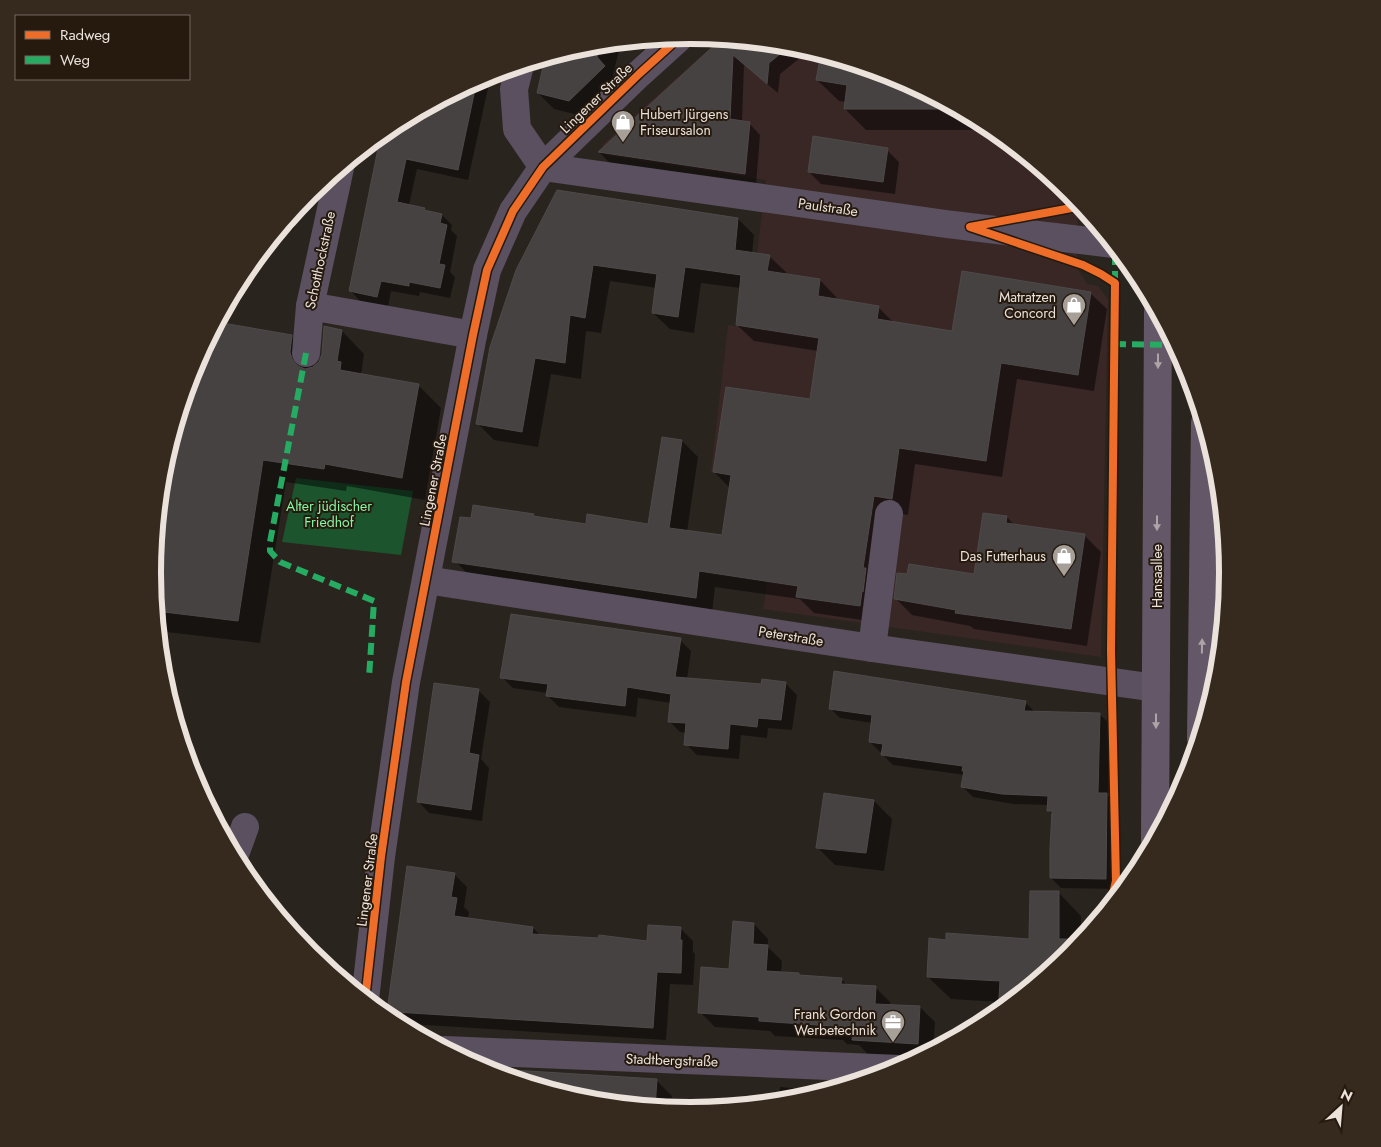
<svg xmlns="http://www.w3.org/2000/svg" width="1381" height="1147" viewBox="0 0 1381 1147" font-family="Jost,sans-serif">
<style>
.commercial{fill:#392726}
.green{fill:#1c542e}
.shadow{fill:#0007}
.building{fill:#464242;stroke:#4e4a4a}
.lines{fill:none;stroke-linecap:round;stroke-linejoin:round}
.minor{stroke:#5a505f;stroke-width:28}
.major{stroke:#645768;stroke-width:28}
.quiet{stroke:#26ab63;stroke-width:6;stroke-dasharray:12 6;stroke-linecap:butt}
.cycleway-casing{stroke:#26190e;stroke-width:11}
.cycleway{stroke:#ee6e29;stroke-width:8}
.oneway{fill:#aea3a7}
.labels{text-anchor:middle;stroke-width:4;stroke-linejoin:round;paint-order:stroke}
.street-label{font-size:14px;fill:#ebe2db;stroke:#26190e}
.poi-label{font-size:14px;fill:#ebe2db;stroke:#26190e;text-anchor:end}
.park-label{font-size:14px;fill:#82f8a4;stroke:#26190e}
.rim{fill:none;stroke:#ebe2db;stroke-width:6}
</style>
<rect width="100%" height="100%" fill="#2a241e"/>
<polygon class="commercial" points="721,38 796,45 897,76 990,126 1071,193 1078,201 1077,267 1087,284 1098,286 1108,299 1101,657 763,609 783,484 711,472 728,325 748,327 766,180 608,156 602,145"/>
<polygon class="green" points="296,478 413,491 401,555 282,542"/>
<g class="shadow">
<polygon points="724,38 796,45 810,50 780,74 778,93 744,65 742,122 749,123 760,135 756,185 610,163 599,152"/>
<polygon points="621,42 613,75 621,83 586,117 554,109 538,93 547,57 586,45"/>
<polygon points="491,74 468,180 417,169 409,205 442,215 452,225 451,230 457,236 450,272 455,277 450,298 420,292 419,296 391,291 388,307 360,301 350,290 382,133 392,126 485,76"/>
<polygon points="897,76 990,126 995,130 866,130 845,109 846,102 839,101 817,80"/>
<polygon points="887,150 899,162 895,194 821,184 809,172"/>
<polygon points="293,213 297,218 294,229 286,234 277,232"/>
<polygon points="738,219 754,235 752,253 769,256 786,272 785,275 820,280 836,297 836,300 878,307 894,323 954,332 1090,293 1107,309 1094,391 1017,379 1002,477 915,464 908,515 890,512 876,622 814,613 800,599 715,587 712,613 472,578 455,561 472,520 533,516 536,518 587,525 649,525 682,441 698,457 687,532 723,537 730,488 714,472 811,401 818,351 754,341 737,325 741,288 701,283 694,333 670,329 653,313 657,288 610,281 601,333 586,331 581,379 551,374 538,447 494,440 478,424 518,268"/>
<polygon points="342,331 364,354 361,375 418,385 441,408 425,500 347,486 346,491 286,482 260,643 158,631 152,573 162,468 291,337 314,359 313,368 320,362"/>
<polygon points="1007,517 1014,525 1084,535 1101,552 1087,646 974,629 970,626 912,615 895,598 975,575"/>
<polygon points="680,640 691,651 687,679 762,686 786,684 797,695 792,730 768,728 767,738 741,735 739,759 697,755 686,744 687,733 680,732 669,721 672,703 638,698 636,717 559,707 548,696 548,693 513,688 502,677"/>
<polygon points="478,690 490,702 481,759 489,768 482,821 429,813 418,801"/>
<polygon points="1025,702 1036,713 1099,714 1110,724 1108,796 1117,805 1116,889 1061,888 1051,878 1053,815 1048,810 1049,805 1013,804 973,797 963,787 965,775 893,765 882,754 883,752 880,752 870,742 873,723 840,718 830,708"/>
<polygon points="874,801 892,819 884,871 835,865 817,847"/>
<polygon points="454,874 467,887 464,907 469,912 468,919 533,928 541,936 648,943 680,928 693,941 693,952 695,954 693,985 670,984 666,1040 409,1024 396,1011"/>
<polygon points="1059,893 1081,916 1081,940 1083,940 1071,954 1000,1013 1000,1002 951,999 928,977 947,941 1030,940"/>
<polygon points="754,924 768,939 768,947 782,961 781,973 798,974 801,976 841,979 848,986 875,987 890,1002 890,1006 920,1007 935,1022 933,1052 921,1058 869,1055 859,1045 847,1044 843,1040 775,1036 770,1031 715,1027 700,1012 731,970"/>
<polygon points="481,1069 656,1080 672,1096 672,1098 765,1105 690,1112 585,1102"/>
<polygon points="780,1087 831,1091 795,1102 778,1103"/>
</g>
<g class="building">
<polygon points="710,37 791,45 769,63 767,84 733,55 730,119 750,122 745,174 598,152 717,43"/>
<polygon points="600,44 597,57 605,66 569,101 537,93 545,58 586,45"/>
<polygon points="821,53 897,76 959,109 844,109 847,85 816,80"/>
<polygon points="477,80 458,170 406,159 397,202 425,208 424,210 442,214 440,223 447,225 439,264 445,265 440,288 409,282 409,286 381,281 377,297 349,291 381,134 392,126"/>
<polygon points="813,136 888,148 883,182 808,172"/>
<polygon points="557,190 738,218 735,250 770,255 767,271 820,279 818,296 879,306 877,319 952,331 962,271 1091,292 1078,375 1001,363 986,461 899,448 892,499 874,496 863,568 866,568 863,592 862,591 860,606 796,597 798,586 699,571 696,598 452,562 460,517 471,518 473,505 534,514 533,516 586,524 587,514 648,524 662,437 682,440 669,528 722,535 731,475 713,472 726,387 810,399 819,338 736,325 741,275 685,267 678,317 652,313 657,274 593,265 585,318 570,315 565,363 535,358 522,432 476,424 490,347 516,270"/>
<polygon points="217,322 292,335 290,352 292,359 298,366 305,369 313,367 319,362 322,354 324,326 342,330 337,361 341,362 340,370 419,384 402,478 325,464 324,469 263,460 238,621 156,611 152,573 162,468 193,367"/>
<polygon points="983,513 1007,516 1006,523 1085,534 1071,629 955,613 956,610 894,599 897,573 907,574 909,564 974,574"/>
<polygon points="511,614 681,638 675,677 761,684 762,679 786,682 781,720 758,718 757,727 730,724 728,749 684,745 686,723 668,722 671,694 627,687 625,706 546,696 548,684 500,678"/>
<polygon points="834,671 1026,701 1024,711 1100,713 1098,793 1107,793 1106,879 1050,878 1050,848 1052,811 1047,811 1048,796 1002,794 961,787 964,771 962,771 963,766 881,755 883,744 869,742 872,715 829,709"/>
<polygon points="434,683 479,689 469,753 479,755 471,810 417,802"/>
<polygon points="824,793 874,800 866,853 816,848"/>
<polygon points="407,866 455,873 451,897 457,898 454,916 533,927 532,934 598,938 599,935 647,941 648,925 681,927 680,940 682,940 681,973 657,972 653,1028 395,1012 388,1004"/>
<polygon points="1030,891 1059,891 1059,939 1084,939 1071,954 998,1014 1000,981 927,977 929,938 946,940 946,933 1029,939"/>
<polygon points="733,921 754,923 753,944 768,945 766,971 799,973 799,975 842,978 841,984 876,986 875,1004 920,1006 918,1044 852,1040 853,1031 830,1029 831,1026 759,1021 759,1017 698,1013 701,967 729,969"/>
<polygon points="512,1070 657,1079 655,1108 585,1102 511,1079"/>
</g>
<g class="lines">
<g class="minor">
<polyline points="520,65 514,89 517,129 543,167"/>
<polyline points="543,167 946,224 1114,244"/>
<polyline points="310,306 473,335"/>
<polyline points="306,353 310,306 340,168"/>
<polyline points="426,580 872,648 1156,688"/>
<polyline points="872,648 889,514"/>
<polyline points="234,857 245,827"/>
<polyline points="365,1000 381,857 406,682 473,335 487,270 513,211 543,167 639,74 681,36"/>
<polyline points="445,1050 900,1069"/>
</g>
<g class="major">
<polyline points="1201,738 1205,423"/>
<polyline points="1155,840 1158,312"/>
</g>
<g class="quiet">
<polyline points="1115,283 1115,246"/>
<polyline points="1114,344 1176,345"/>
<polyline points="306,353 270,542 270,551 280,562 374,601 369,678"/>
</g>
<g class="cycleway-casing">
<g id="cycleway">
<polyline points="1082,206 970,227 1083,265 1101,274 1115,283 1111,651 1116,881 1110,907"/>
<polyline points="1223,634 1225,529"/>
<polyline points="365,1000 381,857 406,682 473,335 487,270 513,211 543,167 639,74 681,36"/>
</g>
</g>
<use href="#cycleway" class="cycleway"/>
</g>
<defs><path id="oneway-solid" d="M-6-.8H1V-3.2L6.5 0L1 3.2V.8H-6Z" transform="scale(1.25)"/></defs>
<g class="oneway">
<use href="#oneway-solid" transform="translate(1158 361) rotate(90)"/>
<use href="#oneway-solid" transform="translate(1157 523) rotate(90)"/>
<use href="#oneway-solid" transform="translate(1202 646) rotate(-89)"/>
<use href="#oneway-solid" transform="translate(1156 721) rotate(90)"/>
</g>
<defs>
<g id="shop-pin" transform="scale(1.25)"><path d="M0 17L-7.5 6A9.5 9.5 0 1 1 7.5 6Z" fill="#a7a099" stroke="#26190e"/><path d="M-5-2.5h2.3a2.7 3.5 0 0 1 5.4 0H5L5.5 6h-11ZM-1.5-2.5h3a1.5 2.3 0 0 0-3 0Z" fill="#fff"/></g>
<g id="office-pin" transform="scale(1.25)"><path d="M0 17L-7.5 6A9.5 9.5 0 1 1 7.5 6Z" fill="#a7a099" stroke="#26190e"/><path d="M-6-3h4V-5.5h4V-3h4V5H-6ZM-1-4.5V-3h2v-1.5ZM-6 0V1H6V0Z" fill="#fff"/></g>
</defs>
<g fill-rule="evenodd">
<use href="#shop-pin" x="623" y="122"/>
<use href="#shop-pin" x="1074" y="305"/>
<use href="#shop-pin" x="1064" y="556"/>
<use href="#office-pin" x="893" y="1022"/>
</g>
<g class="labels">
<g class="street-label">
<text transform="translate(596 98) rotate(-44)" y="5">Lingener Straße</text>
<text transform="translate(828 207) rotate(8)" y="5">Paulstraße</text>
<text transform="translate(320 260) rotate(-78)" y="5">Schotthockstraße</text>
<text transform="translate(433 480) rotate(-79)" y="5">Lingener Straße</text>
<text transform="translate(1157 576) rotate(-90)" y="5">Hansaallee</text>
<text transform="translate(791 636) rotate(9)" y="5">Peterstraße</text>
<text transform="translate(367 880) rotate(-83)" y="5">Lingener Straße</text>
<text transform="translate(672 1060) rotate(2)" y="5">Stadtbergstraße</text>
</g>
<g class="poi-label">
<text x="640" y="119" text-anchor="start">Hubert Jürgens<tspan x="640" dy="16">Friseursalon</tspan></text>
<text x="1056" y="302">Matratzen<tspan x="1056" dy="16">Concord</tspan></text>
<text x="1046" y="561">Das Futterhaus</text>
<text x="876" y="1019">Frank Gordon<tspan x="876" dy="16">Werbetechnik</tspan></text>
</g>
<g class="park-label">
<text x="329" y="511">Alter jüdischer<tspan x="329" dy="16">Friedhof</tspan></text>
</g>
</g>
<path d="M0 0H1381V1147H0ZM161 573a529 529 0 1 1 1058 0a529 529 0 1 1-1058 0Z" fill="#36291e" fill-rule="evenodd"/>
<path class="rim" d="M161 573a529 529 0 1 1 1058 0a529 529 0 1 1-1058 0Z"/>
<rect x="15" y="15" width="175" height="65" fill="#26190e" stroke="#756960"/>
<rect x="25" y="31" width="25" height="8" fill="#ee6e29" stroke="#756960"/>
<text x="60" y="40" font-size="15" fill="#ebe2db">Radweg</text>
<rect x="25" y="56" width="25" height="8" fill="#26ab63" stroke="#756960"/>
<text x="60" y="65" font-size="15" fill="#ebe2db">Weg</text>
<g transform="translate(1341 1107) rotate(26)" stroke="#26190e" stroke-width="4" paint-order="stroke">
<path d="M0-4L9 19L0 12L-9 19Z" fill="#ebe2db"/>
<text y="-8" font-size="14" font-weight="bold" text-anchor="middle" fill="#ebe2db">N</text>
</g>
</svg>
